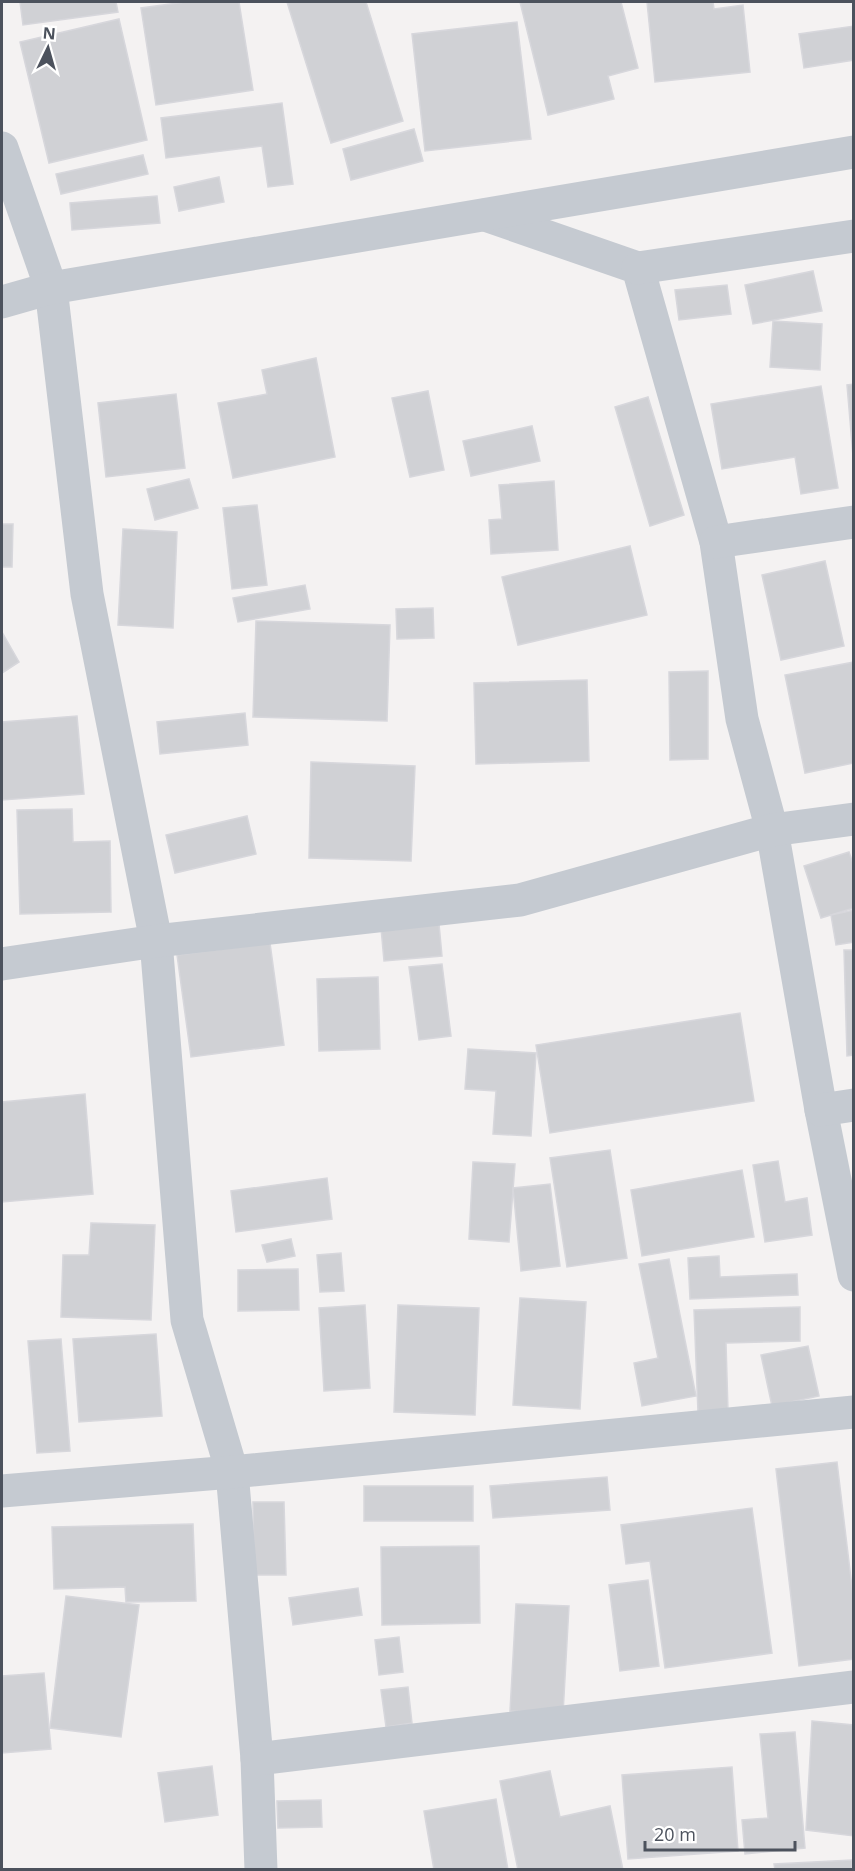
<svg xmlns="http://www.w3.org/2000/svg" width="855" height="1871" viewBox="0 0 855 1871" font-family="'Open Sans',sans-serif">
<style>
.building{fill:#d0d1d5;stroke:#d7d7dc;stroke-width:1.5}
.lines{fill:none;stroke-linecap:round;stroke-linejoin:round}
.minor{stroke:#c5cad1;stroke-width:33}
</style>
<rect width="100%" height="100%" fill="#f4f2f2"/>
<g class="building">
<polygon points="20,2 116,2 118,12 23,25"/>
<polygon points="185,2 239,2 253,90 156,105 141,8"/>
<polygon points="287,2 366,2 403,121 331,143"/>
<polygon points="520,2 621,2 638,68 608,76 614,99 548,115"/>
<polygon points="647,2 713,2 714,9 743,5 750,72 655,82"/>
<polygon points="119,19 147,140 49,163 20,42"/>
<polygon points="517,22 531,139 425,151 412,34"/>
<polygon points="854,26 854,60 804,68 799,34"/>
<polygon points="282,103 293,184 268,187 262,146 166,158 161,118"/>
<polygon points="414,129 423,161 351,180 343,149"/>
<polygon points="143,155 148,174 61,194 56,174"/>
<polygon points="219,177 224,202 179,211 174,187"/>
<polygon points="157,196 160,223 72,230 70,203"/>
<polygon points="813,271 822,311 753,324 745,285"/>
<polygon points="727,285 731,314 679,320 675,290"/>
<polygon points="773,321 822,324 820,370 770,367"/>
<polygon points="316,358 335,457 233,478 218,403 267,394 262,370"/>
<polygon points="854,384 854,468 847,385"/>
<polygon points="821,386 838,488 801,494 795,457 722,469 711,404"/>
<polygon points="428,391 444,470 410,477 392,398"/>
<polygon points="176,394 185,468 106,477 98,403"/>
<polygon points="648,397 684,515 650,526 615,407"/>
<polygon points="532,426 540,461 471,476 463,441"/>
<polygon points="189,479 198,508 155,520 147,489"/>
<polygon points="554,481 558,550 491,554 489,520 502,519 499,485"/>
<polygon points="257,505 267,585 232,589 223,508"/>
<polygon points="2,524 13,524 12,567 2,567"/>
<polygon points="123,529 177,532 173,628 118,625"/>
<polygon points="630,546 647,615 518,645 502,577"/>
<polygon points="825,561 844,646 781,660 762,575"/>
<polygon points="305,585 310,609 238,622 233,598"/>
<polygon points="433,608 434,638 397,639 396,609"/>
<polygon points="256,621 390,625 387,721 253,717"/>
<polygon points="2,632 19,662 2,673"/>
<polygon points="854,662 854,763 805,773 785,675"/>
<polygon points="708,671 708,759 670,760 669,672"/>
<polygon points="587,680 589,761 476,764 474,683"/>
<polygon points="245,713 248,745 160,754 157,722"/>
<polygon points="77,716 84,794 2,800 2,722"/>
<polygon points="311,762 415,766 411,861 309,858"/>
<polygon points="72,809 73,842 110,841 111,912 20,914 17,810"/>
<polygon points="247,816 256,854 175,873 166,835"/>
<polygon points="849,852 854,866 854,908 821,918 804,866"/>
<polygon points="854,910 854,942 836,945 831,915"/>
<polygon points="439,924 442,956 384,961 381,928"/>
<polygon points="270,943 284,1045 191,1057 177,955"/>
<polygon points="844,950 854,950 854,1055 847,1056"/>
<polygon points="442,964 451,1036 419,1040 409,967"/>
<polygon points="378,977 380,1049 319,1051 317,979"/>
<polygon points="740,1013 754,1101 550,1133 536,1045"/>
<polygon points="468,1049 536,1053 531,1136 493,1134 496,1091 465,1089"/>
<polygon points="85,1094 93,1194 2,1202 2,1102"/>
<polygon points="610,1150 627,1258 567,1267 550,1158"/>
<polygon points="778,1161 785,1202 807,1198 812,1235 765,1242 753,1165"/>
<polygon points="473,1162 515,1164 509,1242 469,1239"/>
<polygon points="742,1170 754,1237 642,1256 631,1190"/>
<polygon points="327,1178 332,1219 236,1232 231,1191"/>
<polygon points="550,1184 560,1266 521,1271 513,1188"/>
<polygon points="91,1223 155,1225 151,1320 61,1317 63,1255 89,1255"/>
<polygon points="291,1239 295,1256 267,1262 262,1245"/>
<polygon points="341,1253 344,1291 320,1292 317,1255"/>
<polygon points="719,1256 720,1277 797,1274 798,1295 690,1299 688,1258"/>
<polygon points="669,1259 696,1396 642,1406 634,1363 658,1358 639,1264"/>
<polygon points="298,1269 299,1310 238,1311 238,1270"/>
<polygon points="520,1298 586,1302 580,1409 513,1405"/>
<polygon points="365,1305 370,1388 324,1391 319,1308"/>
<polygon points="398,1305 479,1308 475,1415 394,1412"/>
<polygon points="800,1307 800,1341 726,1343 728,1411 698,1412 694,1310"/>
<polygon points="156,1334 162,1416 79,1422 73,1339"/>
<polygon points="61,1339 70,1451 37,1453 28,1341"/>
<polygon points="808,1346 819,1396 772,1406 761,1355"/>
<polygon points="837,1462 854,1604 854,1659 799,1666 776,1469"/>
<polygon points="607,1477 610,1510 493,1518 490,1486"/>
<rect x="364" y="1486" width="109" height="35"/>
<polygon points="253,1502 284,1502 286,1575 254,1575"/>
<polygon points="752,1508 772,1653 665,1668 650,1561 626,1564 621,1525"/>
<polygon points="193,1524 196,1601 126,1602 125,1587 54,1589 52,1527"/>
<polygon points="479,1546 480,1623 382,1625 381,1547"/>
<polygon points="648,1580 659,1666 620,1671 609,1585"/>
<polygon points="358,1588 362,1615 293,1625 289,1598"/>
<polygon points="66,1596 139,1605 121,1737 50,1728"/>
<polygon points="516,1604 569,1606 563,1714 510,1711"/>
<polygon points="399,1637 403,1672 379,1675 375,1640"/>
<polygon points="44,1673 51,1749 2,1753 2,1676"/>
<polygon points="408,1687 412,1723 386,1727 381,1690"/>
<polygon points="812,1721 854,1725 854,1836 806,1830"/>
<polygon points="795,1732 805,1848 745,1854 742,1820 768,1818 760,1734"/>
<polygon points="212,1766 218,1815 165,1822 158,1773"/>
<polygon points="732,1767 738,1851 628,1859 622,1775"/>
<polygon points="550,1771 560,1817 610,1806 623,1870 518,1870 500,1781"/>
<polygon points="496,1799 508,1870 434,1870 424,1811"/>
<polygon points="321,1800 322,1827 278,1828 277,1801"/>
<polygon points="852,1860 852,1870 775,1870 774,1864"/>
</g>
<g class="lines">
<g class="minor">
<polyline points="2,148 51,288 87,594 156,941 187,1320 232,1472 257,1759 261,1870"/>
<polyline points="485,215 638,268 716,542 742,719 772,830 821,1110 854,1275"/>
<polyline points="638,268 854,236"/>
<polyline points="2,302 51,288 854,152"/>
<polyline points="716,542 854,522"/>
<polyline points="2,964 156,941 520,900 772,830 854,819"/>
<polyline points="821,1110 854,1105"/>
<polyline points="2,1491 232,1472 854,1412"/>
<polyline points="257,1759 854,1687"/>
</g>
</g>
<rect width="855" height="1871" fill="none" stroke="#4c525d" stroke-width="6"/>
<g transform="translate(48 48) rotate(5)" stroke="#ffffff" stroke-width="4.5" paint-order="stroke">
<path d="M0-4.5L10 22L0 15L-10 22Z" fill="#4c525d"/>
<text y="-9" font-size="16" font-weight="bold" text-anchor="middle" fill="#4c525d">N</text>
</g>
<path d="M645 1841v9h150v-9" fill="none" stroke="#4c525d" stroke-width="3"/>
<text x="654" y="1841" font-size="18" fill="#4c525d" stroke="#ffffff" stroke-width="4.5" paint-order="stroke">20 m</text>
</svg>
